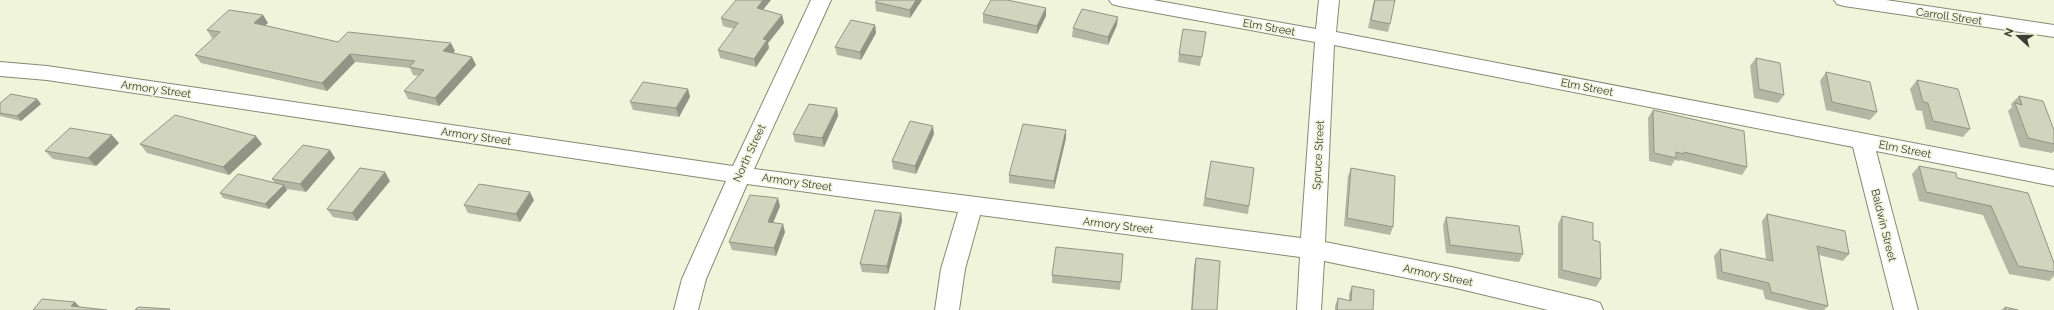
<svg xmlns="http://www.w3.org/2000/svg" width="2054" height="310" viewBox="0 0 2054 310" font-family="Raleway,sans-serif">
<style>
.lines{fill:none;stroke-linecap:round;stroke-linejoin:round}
.minor-casing{stroke:#868a74;stroke-width:2}
.minor{fill:#fff;fill-rule:evenodd}
.wall{fill:#b4b7a3}
.shaded-wall{fill:#929585}
.building{fill:#d1d5be;stroke:#929585}
.labels{text-anchor:middle;stroke-width:3;stroke-linejoin:round;paint-order:stroke}
.street-label{font-size:11px;fill:#3c3e34;stroke:#eff4db}
</style>
<rect width="100%" height="100%" fill="#eff4db"/>
<g class="lines">
<g class="minor-casing">
<g id="minor">
<polygon points="811,0 831,0 754,169 1301,238 1315,42 1119,6 1112,4 1109,0 1153,0 1316,29 1319,0 1339,0 1336,32 2054,170 2054,186 1876,151 1918,310 1894,310 1853,147 1334,45 1325,242 1456,268 1591,300 1600,303 1603,310 1548,310 1456,288 1324,261 1321,310 1297,310 1300,257 980,215 965,269 959,310 935,310 941,269 958,212 747,184 706,279 698,310 674,310 682,279 726,181 47,80 0,76 0,62 47,66 733,166"/>
<polygon points="1834,0 1886,0 2054,25 2054,37 1844,6 1837,4"/>
</g>
</g>
<use href="#minor" class="minor"/>
</g>
<g class="wall">
<polygon points="922,0 910,18 876,11 875,2"/>
<polygon points="1374,0 1395,0 1390,24 1388,32 1368,28"/>
<polygon points="1046,8 1046,16 1037,34 983,23 983,14"/>
<polygon points="763,10 782,15 784,23 768,43 769,48 756,67 720,58 718,50 734,29 723,26 721,18"/>
<polygon points="263,15 268,23 264,26 338,42 455,51 452,53 472,57 476,65 439,106 408,99 404,91 419,76 413,75 410,68 355,62 327,91 201,63 195,55 214,38 212,38 207,30"/>
<polygon points="875,25 876,33 861,60 837,55 835,47"/>
<polygon points="1117,25 1108,45 1072,37 1073,28"/>
<polygon points="1206,32 1200,66 1178,62 1179,54"/>
<polygon points="1756,58 1784,95 1778,103 1754,98 1750,66"/>
<polygon points="1826,72 1877,112 1870,120 1826,110 1820,81"/>
<polygon points="1917,80 1970,129 1963,137 1926,129 1922,111 1916,110 1910,89"/>
<polygon points="688,89 690,97 679,117 633,110 630,102"/>
<polygon points="2019,96 2054,130 2054,151 2052,153 2020,147 2008,111 2012,107 2011,104"/>
<polygon points="37,99 41,104 21,121 0,116 0,103"/>
<polygon points="837,108 838,116 824,147 795,142 793,134"/>
<polygon points="1653,110 1747,167 1742,175 1680,160 1679,161 1675,160 1671,166 1649,161 1648,118"/>
<polygon points="1066,130 1066,138 1054,189 1009,183 1009,175"/>
<polygon points="934,134 916,174 893,169 892,161"/>
<polygon points="119,143 96,166 53,159 45,151"/>
<polygon points="140,144 262,144 229,175 147,153"/>
<polygon points="335,158 306,192 287,189 287,190 269,209 223,198 220,193 275,183 272,179"/>
<polygon points="1211,161 1249,206 1248,214 1203,206"/>
<polygon points="1919,166 1957,178 2028,193 2054,263 2054,276 2049,281 2009,274 1983,215 1919,201 1912,174"/>
<polygon points="1351,168 1393,227 1390,235 1344,226 1348,176"/>
<polygon points="390,181 357,221 333,217 327,209"/>
<polygon points="534,200 520,222 468,213 464,205"/>
<polygon points="780,206 773,223 785,232 776,256 732,250 729,242"/>
<polygon points="901,213 902,221 888,274 862,272 860,264"/>
<polygon points="1767,214 1849,254 1843,261 1819,255 1828,306 1824,310 1810,310 1765,299 1763,290 1717,279 1714,256 1720,249 1766,260 1762,221"/>
<polygon points="1562,216 1593,240 1601,279 1596,287 1558,278 1558,224"/>
<polygon points="1446,217 1523,254 1519,262 1446,253 1443,225"/>
<polygon points="1123,254 1120,290 1052,283 1052,275"/>
<polygon points="1196,258 1217,310 1191,310 1194,266"/>
<polygon points="1352,286 1373,310 1335,310 1335,306 1338,298 1349,301 1349,294"/>
<polygon points="2005,307 2018,310 2001,310"/>
</g>
<g class="shaded-wall">
<polygon points="763,0 771,0 758,16 757,8"/>
<polygon points="916,0 922,0 910,18 910,10"/>
<polygon points="1046,8 1046,16 1037,34 1037,26"/>
<polygon points="263,15 268,23 259,31 254,23"/>
<polygon points="782,15 784,23 768,43 769,48 756,67 754,59 763,39"/>
<polygon points="1118,17 1117,25 1108,45 1108,37"/>
<polygon points="875,25 876,33 861,60 860,52"/>
<polygon points="451,43 455,51 447,59 443,51"/>
<polygon points="350,54 355,62 327,91 322,83"/>
<polygon points="472,57 476,65 439,106 435,98"/>
<polygon points="688,89 690,97 679,117 676,108"/>
<polygon points="37,99 41,104 21,121 17,116"/>
<polygon points="837,108 838,116 824,147 822,138"/>
<polygon points="933,126 934,134 916,174 915,166"/>
<polygon points="1066,130 1066,138 1054,189 1054,181"/>
<polygon points="112,135 119,143 96,166 88,158"/>
<polygon points="256,136 262,144 229,175 223,167"/>
<polygon points="330,150 335,158 306,192 300,184"/>
<polygon points="385,172 390,181 357,221 352,213"/>
<polygon points="284,185 287,190 269,209 265,204"/>
<polygon points="530,192 534,200 520,222 516,214"/>
<polygon points="778,198 780,206 770,230 768,222"/>
<polygon points="901,213 902,221 888,274 887,266"/>
<polygon points="783,224 785,232 776,256 774,248"/>
<polygon points="75,302 83,310 71,306"/>
</g>
<g class="building">
<polygon points="736,0 763,0 757,8 782,15 763,39 767,40 754,59 718,50 738,23 721,18"/>
<polygon points="877,0 916,0 910,10 875,2"/>
<polygon points="991,0 1007,0 1046,8 1037,26 983,14"/>
<polygon points="1375,0 1395,0 1390,24 1371,20"/>
<polygon points="1082,9 1118,17 1108,37 1073,28"/>
<polygon points="229,10 263,15 254,23 338,42 348,32 451,43 443,51 472,57 435,98 404,91 424,70 409,67 415,61 350,54 322,83 195,55 220,32 207,30"/>
<polygon points="851,20 875,25 860,52 835,47"/>
<polygon points="1183,29 1206,32 1202,57 1179,54"/>
<polygon points="1756,58 1780,63 1784,95 1759,89"/>
<polygon points="1826,72 1870,82 1877,112 1832,102"/>
<polygon points="1917,80 1958,89 1970,129 1933,121 1928,103 1923,102"/>
<polygon points="643,82 688,89 676,108 630,102"/>
<polygon points="11,94 37,99 17,116 0,113 0,103"/>
<polygon points="2019,96 2043,101 2054,130 2054,144 2028,138 2015,103 2022,105"/>
<polygon points="809,104 837,108 822,138 793,134"/>
<polygon points="1653,110 1744,131 1747,167 1684,152 1684,154 1676,152 1676,158 1654,153"/>
<polygon points="175,115 256,136 223,167 140,144"/>
<polygon points="910,121 933,126 915,166 892,161"/>
<polygon points="1023,124 1066,130 1054,181 1009,175"/>
<polygon points="70,128 112,135 88,158 45,151"/>
<polygon points="303,145 330,150 300,184 272,179"/>
<polygon points="1211,161 1254,168 1249,206 1205,198"/>
<polygon points="1919,166 1956,173 1957,178 2028,193 2054,263 2054,272 2018,266 1991,206 1926,192"/>
<polygon points="360,168 385,172 352,213 327,209"/>
<polygon points="1351,168 1395,176 1393,227 1347,218"/>
<polygon points="238,174 284,185 265,204 220,193"/>
<polygon points="479,184 530,192 516,214 464,205"/>
<polygon points="750,195 778,198 768,222 783,224 774,248 729,242"/>
<polygon points="875,210 901,213 887,266 860,264"/>
<polygon points="1767,214 1845,231 1849,254 1817,246 1828,306 1771,292 1769,283 1722,272 1720,249 1773,261"/>
<polygon points="1562,216 1593,223 1593,240 1600,242 1601,279 1562,270"/>
<polygon points="1446,217 1519,226 1523,254 1450,245"/>
<polygon points="1056,247 1123,254 1121,282 1052,275"/>
<polygon points="1196,258 1220,261 1217,310 1192,310"/>
<polygon points="1352,286 1374,290 1373,310 1337,310 1338,298 1351,301"/>
<polygon points="42,299 75,302 71,306 107,310 33,310"/>
<polygon points="138,307 170,309 169,310 135,310"/>
<polygon points="2005,307 2018,310 2006,310"/>
</g>
<g class="labels">
<g class="street-label">
<text transform="translate(1949 16) rotate(8)" y="4">Carroll Street</text>
<text transform="translate(1269 27) rotate(10)" y="4">Elm Street</text>
<text transform="translate(1587 87) rotate(11)" y="4">Elm Street</text>
<text transform="translate(156 89) rotate(8)" y="4">Armory Street</text>
<text transform="translate(476 136) rotate(8)" y="4">Armory Street</text>
<text transform="translate(1905 149) rotate(11)" y="4">Elm Street</text>
<text transform="translate(749 153) rotate(-65)" y="4">North Street</text>
<text transform="translate(1318 155) rotate(-87)" y="4">Spruce Street</text>
<text transform="translate(797 182) rotate(8)" y="4">Armory Street</text>
<text transform="translate(1118 225) rotate(7)" y="4">Armory Street</text>
<text transform="translate(1884 225) rotate(76)" y="4">Baldwin Street</text>
<text transform="translate(1438 275) rotate(12)" y="4">Armory Street</text>
</g>
</g>
<g transform="translate(2018 36) rotate(291)" stroke="#eff4db" stroke-width="3" paint-order="stroke">
<path d="M0-3L7 15L0 10L-7 15Z" fill="#3c3e34"/>
<text y="-6" font-size="11" font-weight="bold" text-anchor="middle" fill="#3c3e34">N</text>
</g>
</svg>
